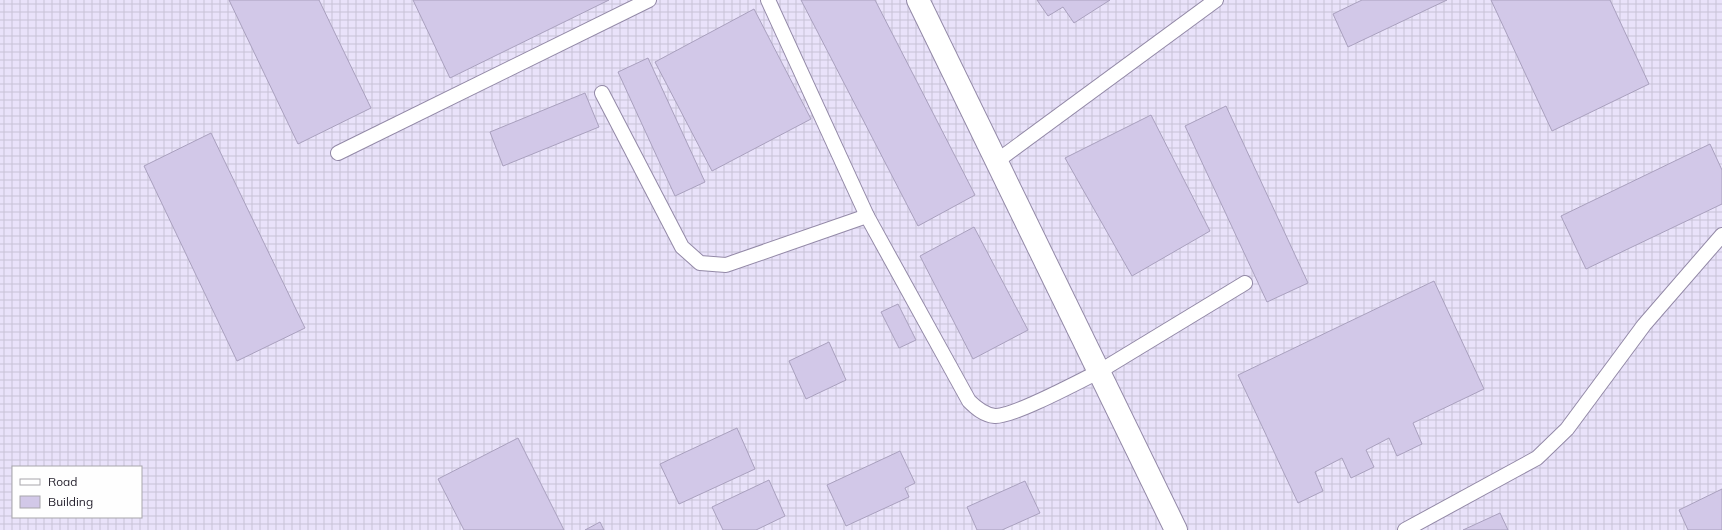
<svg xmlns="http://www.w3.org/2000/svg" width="1722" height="530" viewBox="0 0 1722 530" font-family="Mulish,sans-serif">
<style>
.industrial{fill:url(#industrial-grid);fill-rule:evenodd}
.building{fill:#d2c8e8;stroke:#a9a0be}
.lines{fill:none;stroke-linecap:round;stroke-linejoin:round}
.lane-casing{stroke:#9389a7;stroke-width:16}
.street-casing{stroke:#9389a7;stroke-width:24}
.lane{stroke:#fff;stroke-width:14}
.street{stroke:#fff;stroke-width:22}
</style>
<defs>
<pattern id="industrial-grid" width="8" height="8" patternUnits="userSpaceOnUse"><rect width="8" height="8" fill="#e9e2fa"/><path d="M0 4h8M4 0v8" fill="none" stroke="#c8c2d7"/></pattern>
</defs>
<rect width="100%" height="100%" fill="#f3effc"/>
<path class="industrial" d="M0,0H1722V530H0ZM13,467H141V517H13Z"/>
<g class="building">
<polygon points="229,0 319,0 371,108 298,144"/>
<polygon points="413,0 609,0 450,78"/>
<polygon points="801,0 875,0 975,195 918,226"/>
<polygon points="1037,0 1110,0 1074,23 1063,7 1048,16"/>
<polygon points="1362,0 1447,0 1348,47 1333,14"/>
<polygon points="1491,0 1610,0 1649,84 1552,131"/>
<polygon points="754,9 811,119 712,171 655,62"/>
<polygon points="648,58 705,182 675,196 618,72"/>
<polygon points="585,93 599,127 503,166 490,132"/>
<polygon points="1226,106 1308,283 1267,302 1185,126"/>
<polygon points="1151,115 1210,231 1132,276 1065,158"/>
<polygon points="211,133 305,328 237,361 144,166"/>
<polygon points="1710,144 1722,170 1722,204 1586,269 1561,216"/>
<polygon points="974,227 1028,330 973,359 920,256"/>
<polygon points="1434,281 1484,389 1413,423 1422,444 1397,456 1389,438 1366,450 1374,467 1351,478 1342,458 1315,472 1323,491 1298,503 1238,375"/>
<polygon points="898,304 916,340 899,348 881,312"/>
<polygon points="829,342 846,380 806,399 789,361"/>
<polygon points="737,428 755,469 679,504 660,464"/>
<polygon points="518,438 564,530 464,530 438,479"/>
<polygon points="900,451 915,483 905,488 909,497 846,526 827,485"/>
<polygon points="769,480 785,516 756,530 723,530 712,507"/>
<polygon points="1025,481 1040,513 1002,530 977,530 967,507"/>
<polygon points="1722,489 1722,530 1688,530 1679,510"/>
<polygon points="1500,513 1508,530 1463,530"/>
<polygon points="600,522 604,530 585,530"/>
</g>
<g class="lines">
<g class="lane-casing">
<g id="lane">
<path d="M768,0L867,216L969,401C976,408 984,415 995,416C1013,417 1080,381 1100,371L1245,283"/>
<polyline points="602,93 682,247 700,263 726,265 867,216"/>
<polyline points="338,153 649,0"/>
<polyline points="997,161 1216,0"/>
<polyline points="1405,530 1537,458 1567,429 1644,325 1722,235"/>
</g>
</g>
<g class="street-casing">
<polyline id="street" points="918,0 1176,530"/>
</g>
<use href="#lane" class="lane"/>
<use href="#street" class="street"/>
</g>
<rect x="12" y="466" width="130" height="52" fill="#fefefe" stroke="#a8a6ab"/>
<rect x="20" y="479" width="20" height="6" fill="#ffffff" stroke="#a8a6ab"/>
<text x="48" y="486" font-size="12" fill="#27232f">Road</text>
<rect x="20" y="496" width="20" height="12" fill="#d2c8e8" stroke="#a8a6ab"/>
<text x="48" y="506" font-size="12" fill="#27232f">Building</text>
</svg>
